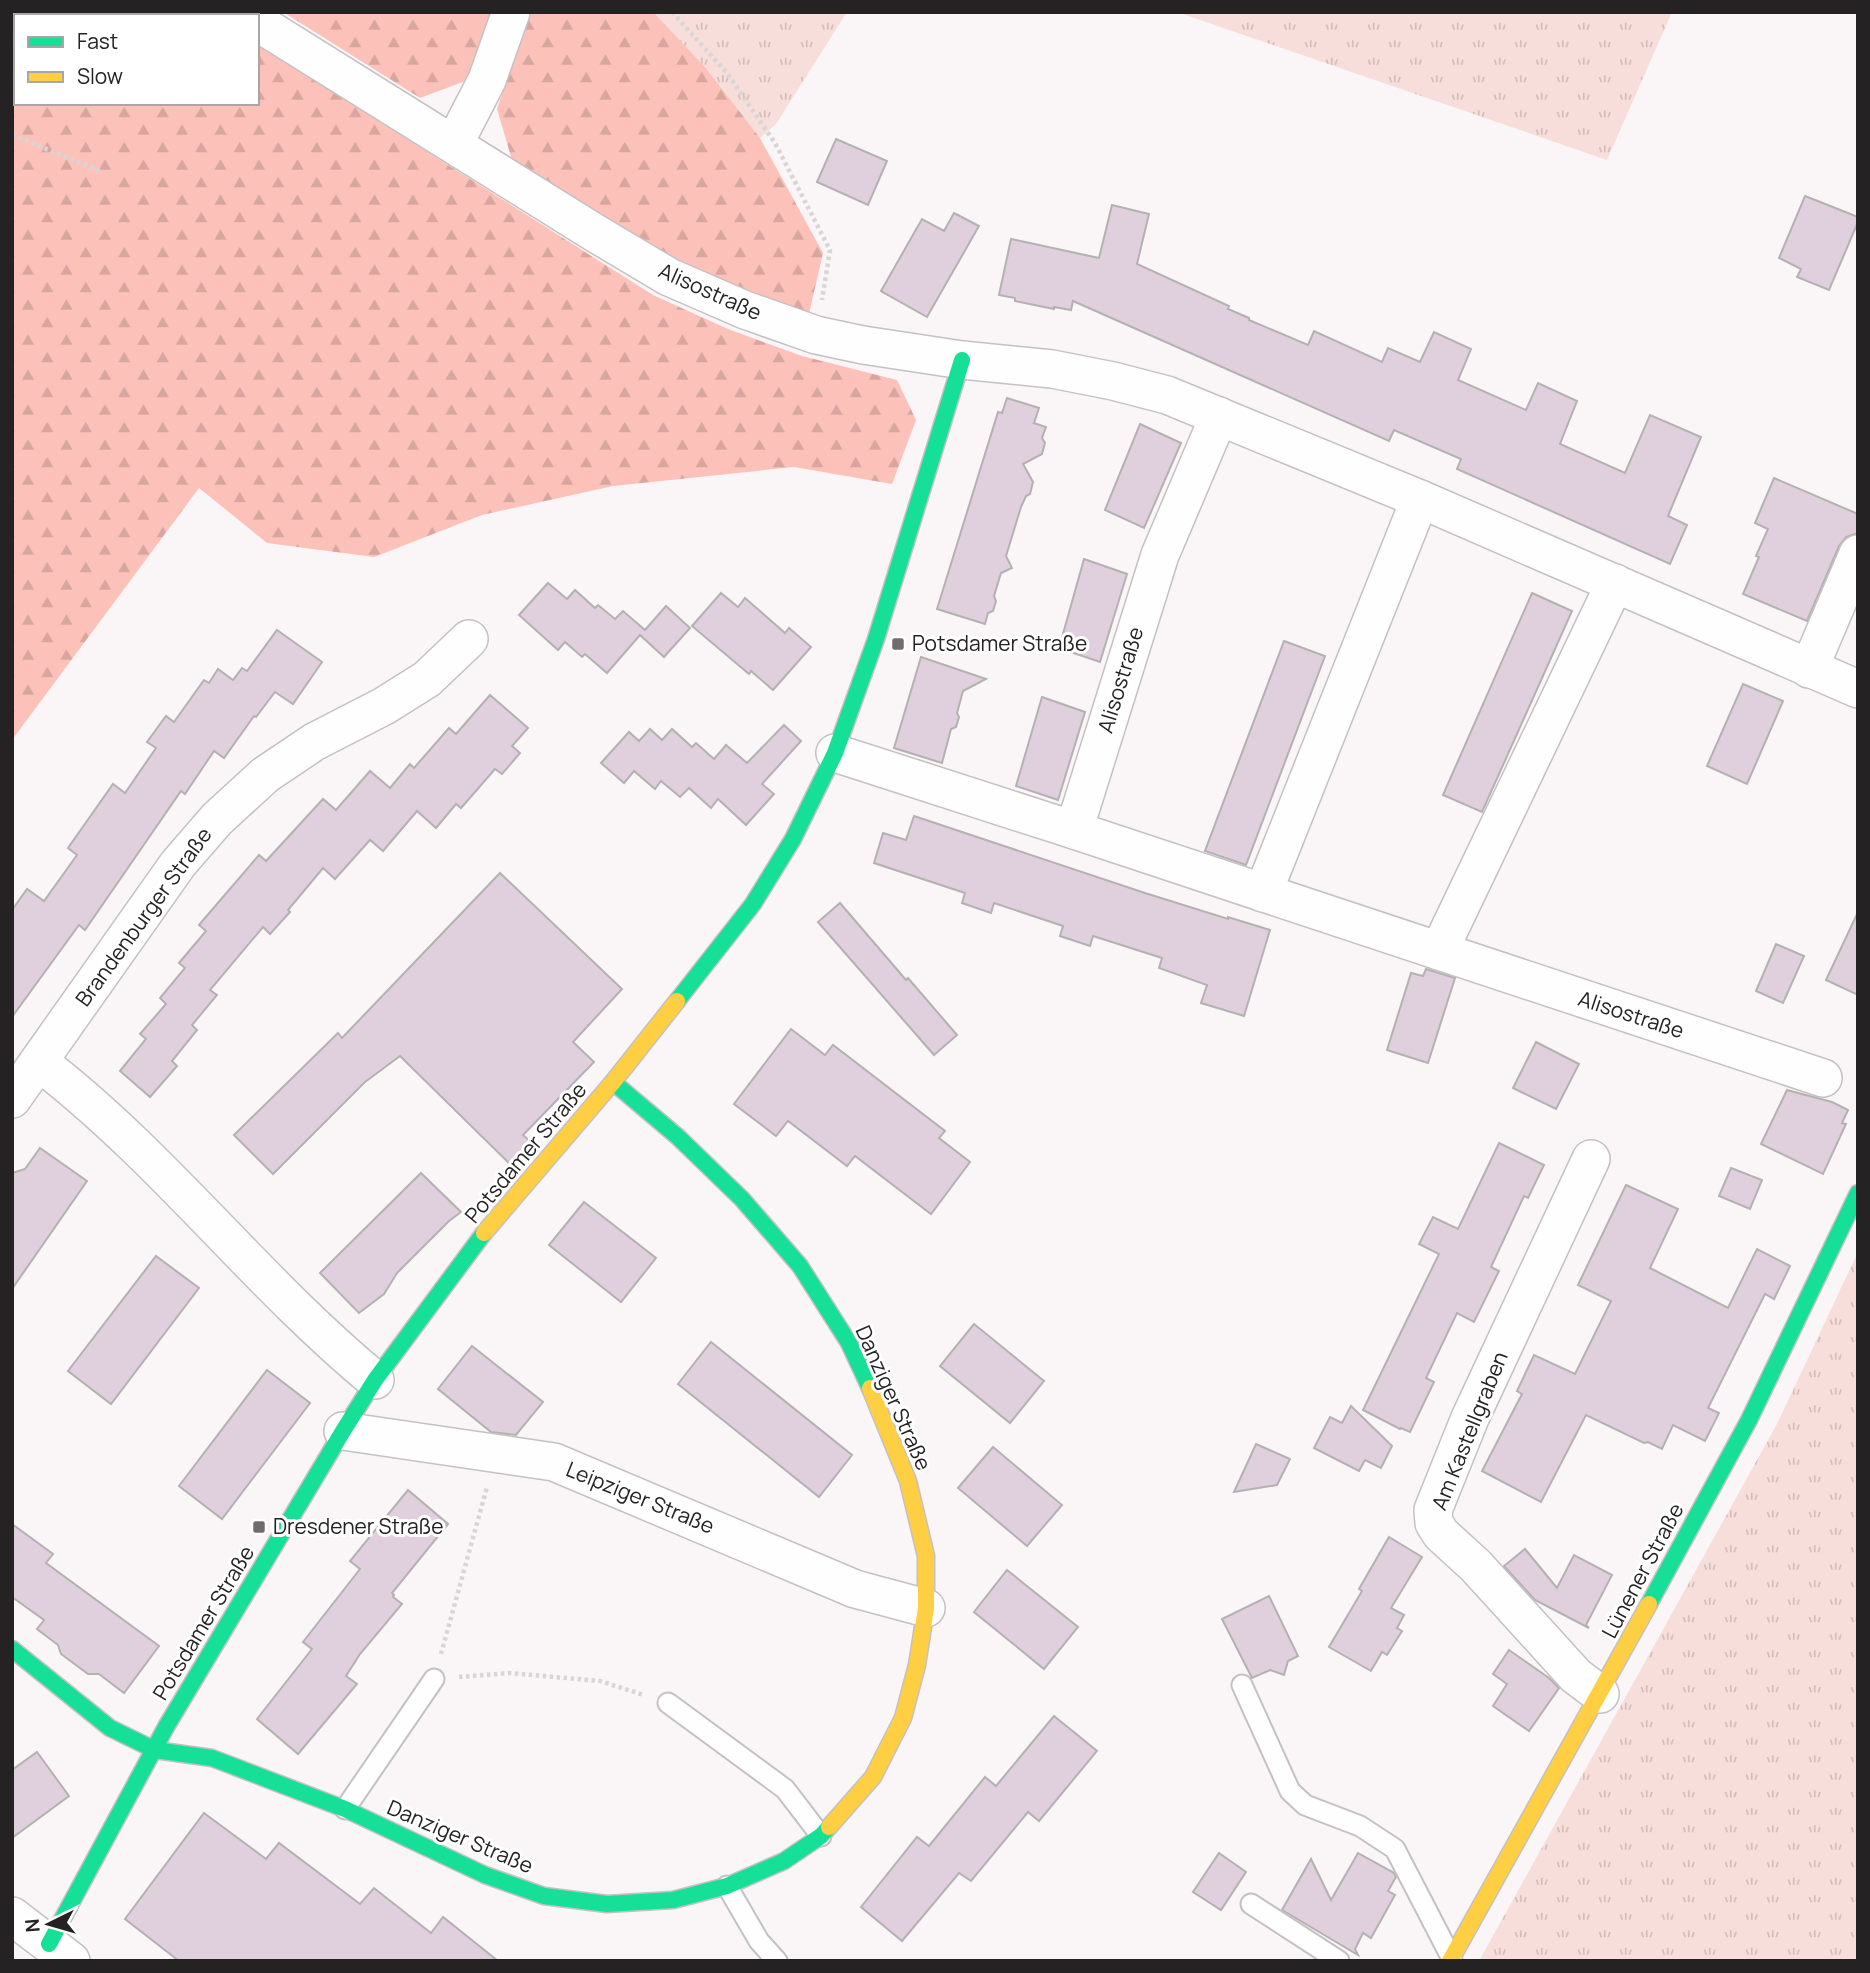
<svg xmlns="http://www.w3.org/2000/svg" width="1870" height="1973" viewBox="0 0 1870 1973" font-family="Manrope,sans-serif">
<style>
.grass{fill:url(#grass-tufts)}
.forest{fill:url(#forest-firs)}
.building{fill:#e0cfdd;stroke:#b4b1b3;stroke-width:2}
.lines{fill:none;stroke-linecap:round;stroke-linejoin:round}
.lane-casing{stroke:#c5c1c3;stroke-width:23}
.street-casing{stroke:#c5c1c3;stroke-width:40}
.fast-casing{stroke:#c5c1c3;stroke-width:19}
.slow-casing{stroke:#c5c1c3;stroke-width:19}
.path{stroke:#d7d5d5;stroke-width:4.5;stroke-dasharray:3.5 3.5;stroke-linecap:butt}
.lane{stroke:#fefefe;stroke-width:19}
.street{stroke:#fefefe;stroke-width:37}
.fast{stroke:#16e098;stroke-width:16}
.slow{stroke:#ffcf43;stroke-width:16}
.poi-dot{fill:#706c6d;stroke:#fff;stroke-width:2.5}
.labels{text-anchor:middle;stroke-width:6;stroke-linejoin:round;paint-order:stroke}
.street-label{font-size:21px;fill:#252223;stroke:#fff}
.poi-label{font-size:21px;fill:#252223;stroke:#fff;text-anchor:start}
</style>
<defs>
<pattern id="grass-tufts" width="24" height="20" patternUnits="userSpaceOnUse" patternTransform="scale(1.75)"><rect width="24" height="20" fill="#f7deda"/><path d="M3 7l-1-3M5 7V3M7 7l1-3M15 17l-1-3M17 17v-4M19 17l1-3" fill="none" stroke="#d4bebb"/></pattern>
<pattern id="forest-firs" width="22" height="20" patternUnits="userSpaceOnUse" patternTransform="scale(1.75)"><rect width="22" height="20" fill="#fcc2b9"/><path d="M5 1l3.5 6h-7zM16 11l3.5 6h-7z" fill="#d8a69f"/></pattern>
</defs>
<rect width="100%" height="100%" fill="#faf5f7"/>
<g class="grass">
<polygon points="650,12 847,12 776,124 760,138 705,67 655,15"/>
<polygon points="1177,12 1672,12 1607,160"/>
<polygon points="1858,1252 1858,1961 1479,1961 1777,1424"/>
</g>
<g class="forest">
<polygon points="12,12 205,12 211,16 16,16 16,103 257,103 257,44 653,295 728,329 802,356 897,380 916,420 892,484 794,467 613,486 482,515 374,557 267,543 199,488 12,740"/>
<polygon points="283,12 494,12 468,80 420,98"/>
<polygon points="530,12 650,12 655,14 705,67 760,138 823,253 808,318 674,261 512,160 497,109"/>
</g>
<g class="building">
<polygon points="836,139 887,161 868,205 817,182"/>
<polygon points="1805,196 1858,217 1858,222 1829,290 1797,277 1801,269 1779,258"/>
<polygon points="1112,205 1149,214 1137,264 1229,306 1228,309 1249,318 1249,320 1308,345 1314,331 1382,362 1388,348 1420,362 1434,332 1471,349 1458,380 1526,410 1538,383 1577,401 1560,444 1625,473 1650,415 1701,437 1668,516 1687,525 1670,564 1457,469 1461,459 1394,430 1389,441 1073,301 1071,310 1054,307 1054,309 1015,301 1015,298 999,295 1011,239 1099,258"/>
<polygon points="954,213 979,226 927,317 881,291 922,219 944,231"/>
<polygon points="1007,398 1039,408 1034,423 1046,427 1042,438 1045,443 1042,454 1023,464 1033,482 1030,494 1026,496 1021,507 1006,556 1012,568 1001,573 994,596 996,601 993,611 988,613 985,624 937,609 998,412 1002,413"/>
<polygon points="1140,424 1181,443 1144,528 1105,510"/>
<polygon points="1774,478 1858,514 1858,533 1846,537 1839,546 1807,621 1743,594 1759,557 1756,556 1768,529 1755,523"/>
<polygon points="1084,559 1127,574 1100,662 1059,648"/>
<polygon points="548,583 567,599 575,590 595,608 598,605 615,619 623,611 645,630 666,606 690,628 664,657 640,635 607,673 585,654 582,657 565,642 558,650 519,615"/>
<polygon points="721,593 738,607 745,598 785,633 789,628 811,647 773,690 751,671 749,674 692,626"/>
<polygon points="1532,593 1572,611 1482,812 1443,795"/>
<polygon points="277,630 322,662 293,704 275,692 256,717 254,716 224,758 214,751 185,794 181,791 85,930 79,925 12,1017 12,910 27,889 44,901 77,855 68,848 113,784 125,793 156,748 147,742 166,716 174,722 204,680 209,683 218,669 233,680 242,668 247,671"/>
<polygon points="1284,641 1325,656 1246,865 1205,851"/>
<polygon points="921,657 986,679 963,691 957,713 959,717 956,727 951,729 942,763 894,748"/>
<polygon points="1743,684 1783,701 1747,784 1707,766"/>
<polygon points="490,695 528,728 512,746 520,753 502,774 495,769 461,808 456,804 436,828 417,811 383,851 370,840 335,879 323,868 288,910 290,912 270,934 263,927 210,990 217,995 192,1025 197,1030 172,1061 177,1066 150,1097 120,1071 146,1039 140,1034 166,1004 160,998 185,968 179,963 206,931 199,925 259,855 266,861 323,799 336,810 370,771 390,788 410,764 414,768 449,728 456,734"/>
<polygon points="1042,697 1085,712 1058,800 1016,786"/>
<polygon points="784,725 801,741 762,784 774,794 746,825 718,799 711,808 689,788 680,797 661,781 655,789 634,771 624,783 601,763 629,732 639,741 650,729 662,740 672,729 692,747 696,743 714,759 726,745 747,763"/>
<polygon points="914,816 1145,893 1228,919 1228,917 1270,930 1244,1016 1201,1003 1207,985 1159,968 1162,958 1093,936 1090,946 1060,936 1063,926 994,903 991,913 962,903 965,893 874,863 883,833 906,840"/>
<polygon points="500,873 622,989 573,1042 594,1062 523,1135 532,1143 512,1166 400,1056 365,1082 273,1174 234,1135 338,1033 342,1038"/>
<polygon points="840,903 906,980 908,978 957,1035 934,1055 818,922"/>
<polygon points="1858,912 1858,995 1826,980"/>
<polygon points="1776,944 1804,956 1783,1003 1756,991"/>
<polygon points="1426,969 1455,978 1428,1063 1387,1050 1411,973 1423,976"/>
<polygon points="791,1029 825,1055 833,1045 945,1131 939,1138 970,1162 931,1214 855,1156 847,1166 788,1121 776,1136 734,1104"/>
<polygon points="1536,1042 1579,1064 1556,1109 1513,1088"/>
<polygon points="1787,1090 1832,1102 1848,1110 1842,1123 1846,1124 1823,1174 1761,1144"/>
<polygon points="1499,1143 1544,1165 1528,1198 1524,1196 1491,1267 1499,1271 1474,1322 1457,1313 1426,1378 1434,1382 1410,1432 1401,1428 1400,1429 1363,1410 1439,1254 1419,1244 1433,1217 1458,1229"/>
<polygon points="40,1148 87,1181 12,1289 12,1173 25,1169"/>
<polygon points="1731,1168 1762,1180 1750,1209 1719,1196"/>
<polygon points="421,1173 461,1212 449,1221 397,1273 384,1294 359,1313 320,1273"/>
<polygon points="1626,1185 1678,1209 1650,1268 1728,1308 1757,1249 1790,1266 1774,1299 1765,1294 1708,1408 1719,1413 1705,1441 1673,1425 1662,1449 1648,1442 1644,1443 1586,1415 1541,1502 1482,1471 1522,1394 1517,1391 1534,1355 1575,1374 1611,1301 1578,1285"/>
<polygon points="584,1202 656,1258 621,1302 549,1245"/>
<polygon points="156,1256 199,1288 111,1404 68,1371"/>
<polygon points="974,1324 1044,1381 1010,1423 940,1366"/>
<polygon points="711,1342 852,1455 819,1497 678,1384"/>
<polygon points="472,1346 543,1402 516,1435 491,1432 438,1389"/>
<polygon points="267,1370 310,1403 222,1519 179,1486"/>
<polygon points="1351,1406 1392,1446 1381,1468 1365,1460 1359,1471 1314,1448 1330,1417 1342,1423"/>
<polygon points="1256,1444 1290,1459 1277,1485 1234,1492"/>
<polygon points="993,1447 1062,1505 1027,1546 958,1488"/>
<polygon points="408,1490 448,1524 392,1593 394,1595 393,1597 402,1604 360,1654 346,1676 357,1684 298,1754 257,1719 312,1649 303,1642 360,1569 350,1561"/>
<polygon points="12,1524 53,1554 46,1563 159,1646 124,1693 99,1674 88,1674 61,1654 58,1645 37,1629 44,1620 12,1597"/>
<polygon points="1389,1537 1422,1557 1391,1608 1404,1615 1397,1628 1402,1631 1387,1655 1382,1652 1371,1671 1329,1647 1362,1591 1359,1589"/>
<polygon points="1525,1549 1557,1588 1574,1555 1612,1575 1586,1625 1589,1628 1535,1600 1504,1566"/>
<polygon points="1007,1570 1078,1627 1044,1669 974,1612"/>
<polygon points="1269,1596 1298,1656 1288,1661 1284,1675 1270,1670 1252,1678 1222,1619"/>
<polygon points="1509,1650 1549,1678 1559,1688 1529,1731 1493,1706 1507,1684 1493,1674"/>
<polygon points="1054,1716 1097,1751 1039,1821 1028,1812 971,1881 959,1873 902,1941 861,1907 917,1837 929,1846 985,1777 996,1786"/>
<polygon points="37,1752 69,1796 12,1838 12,1770"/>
<polygon points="204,1813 266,1859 279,1843 360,1904 374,1888 431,1933 443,1917 498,1961 179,1961 125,1919"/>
<polygon points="1219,1853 1246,1872 1221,1910 1193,1892"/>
<polygon points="1358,1853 1394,1873 1396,1877 1388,1891 1395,1895 1371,1938 1363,1933 1355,1949 1358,1955 1282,1910 1311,1859 1331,1900"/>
</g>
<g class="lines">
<g class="lane-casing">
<g id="lane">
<polyline points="1242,1685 1290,1791 1305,1805 1360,1826 1395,1849 1452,1959"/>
<polyline points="668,1703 785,1789 821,1836"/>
<polyline points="345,1809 434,1679"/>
<polyline points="727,1886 759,1941 777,1961"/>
<polyline points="1251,1904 1339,1961"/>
</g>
</g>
<g class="street-casing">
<g id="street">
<polyline points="257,22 595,233 669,277 745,310 816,335 863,345 962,360 1052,369 1113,381 1167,395 1420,499 1858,689"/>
<polyline points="454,144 487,80 511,12"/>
<polyline points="1809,669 1858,554"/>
<polyline points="835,753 1074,830 1823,1078"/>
<polyline points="1074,830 1160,555 1219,416"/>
<polyline points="1263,893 1420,499"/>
<polyline points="1439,951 1615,583"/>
<path d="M39,1062C162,1156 256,1282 375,1380"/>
<polyline points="12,1099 178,864 217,819 265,775 314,742 384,706 427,679 469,639"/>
<polyline points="1591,1159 1470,1418 1433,1510 1434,1523 1441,1534 1476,1566 1576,1676 1600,1694"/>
<polyline points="343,1431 554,1462 855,1589 926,1608"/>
<polyline points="12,1916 71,1961"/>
</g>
</g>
<g class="fast-casing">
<g id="fast">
<polyline points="677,1001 753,904 793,839 835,753 876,639 962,360"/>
<polyline points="613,1082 678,1137 742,1199 800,1266 849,1343 870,1388"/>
<polyline points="1649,1604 1749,1420 1858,1193"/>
<polyline points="12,1649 110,1728 155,1750 212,1758 345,1809 485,1875 544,1896 607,1904 673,1900 727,1886 784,1861 821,1836 829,1827"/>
<polyline points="49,1944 166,1727 343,1431 375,1380 484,1233"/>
</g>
</g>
<g class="slow-casing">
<g id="slow">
<polyline points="484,1233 613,1082 677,1001"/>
<polyline points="829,1827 873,1777 903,1718 917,1665 926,1608 926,1556 908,1481 870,1388"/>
<polyline points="1450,1961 1649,1604"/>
</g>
</g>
<g class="path">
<polyline points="672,12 727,73 775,143 830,250 822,300"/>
<polyline points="12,135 102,172"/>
<polyline points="441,1654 487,1487"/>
<polyline points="459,1677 509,1673 600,1681 644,1695"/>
</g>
<use href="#lane" class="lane"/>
<use href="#street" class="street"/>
<use href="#fast" class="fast"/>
<use href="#slow" class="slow"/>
</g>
<g class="poi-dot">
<rect x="891" y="637" width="14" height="14" rx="3.5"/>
<rect x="252" y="1520" width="14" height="14" rx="3.5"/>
</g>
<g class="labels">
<g class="street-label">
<text transform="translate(710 292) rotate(24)" y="7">Alisostraße</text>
<text transform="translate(1121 680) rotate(-73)" y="7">Alisostraße</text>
<text transform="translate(144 917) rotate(-54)" y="7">Brandenburger Straße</text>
<text transform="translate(1631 1015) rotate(18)" y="7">Alisostraße</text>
<text transform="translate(526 1153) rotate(-50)" y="7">Potsdamer Straße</text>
<text transform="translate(893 1398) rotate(66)" y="7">Danziger Straße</text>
<text transform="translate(1470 1431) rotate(-68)" y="7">Am Kastellgraben</text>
<text transform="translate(640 1498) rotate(22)" y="7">Leipziger Straße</text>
<text transform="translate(1643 1571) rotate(-62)" y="7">Lünener Straße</text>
<text transform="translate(204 1623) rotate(-59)" y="7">Potsdamer Straße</text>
<text transform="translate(460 1837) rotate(23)" y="7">Danziger Straße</text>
</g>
<g class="poi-label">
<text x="912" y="651">Potsdamer Straße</text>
<text x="273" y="1534">Dresdener Straße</text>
</g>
</g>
<rect width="1870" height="1973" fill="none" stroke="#252223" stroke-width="28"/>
<rect x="14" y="14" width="245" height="91" fill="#ffffff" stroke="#a8a7a7" stroke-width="2"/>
<rect x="28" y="37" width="35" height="10" fill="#16e098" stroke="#a8a7a7" stroke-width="2"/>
<text x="77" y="49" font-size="21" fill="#252223">Fast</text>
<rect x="28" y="72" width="35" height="10" fill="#ffcf43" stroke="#a8a7a7" stroke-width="2"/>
<text x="77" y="84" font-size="21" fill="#252223">Slow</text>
<g transform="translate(49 1924) rotate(265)" stroke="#ffffff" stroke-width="5" paint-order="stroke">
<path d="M0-5L12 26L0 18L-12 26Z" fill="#252223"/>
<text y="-10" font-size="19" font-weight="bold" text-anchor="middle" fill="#252223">N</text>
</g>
</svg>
